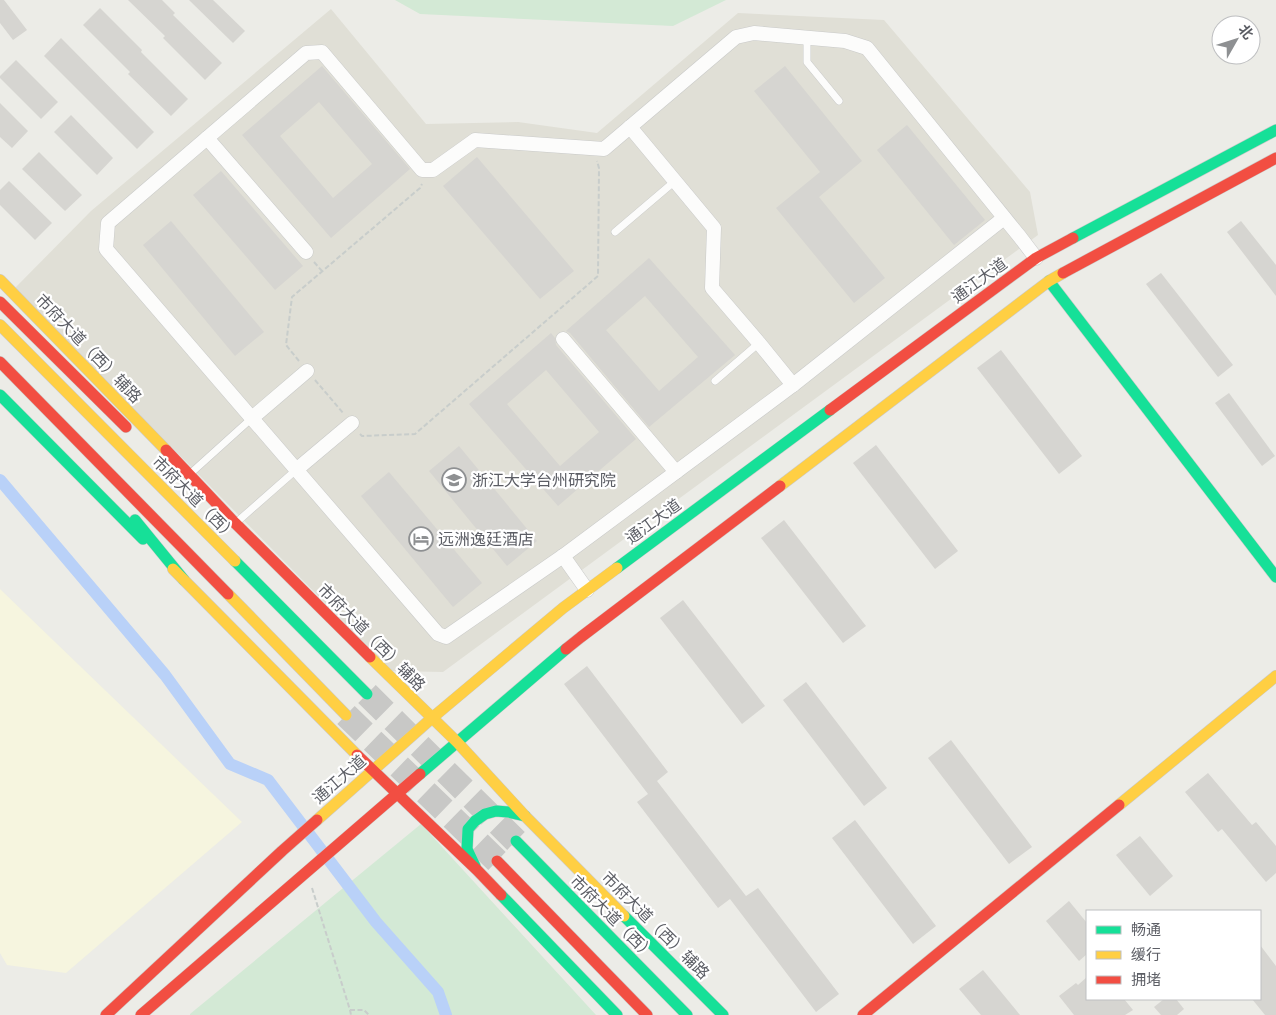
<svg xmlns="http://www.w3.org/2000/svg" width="1276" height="1015" viewBox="0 0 1276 1015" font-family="'Archivo Narrow','Noto Sans SC',sans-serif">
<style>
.commercial{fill:#f6f5df}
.education{fill:#e0dfd6}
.green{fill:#d3e9d5}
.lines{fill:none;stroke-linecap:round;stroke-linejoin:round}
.canal{stroke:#b9d1f8;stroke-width:12}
.building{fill:#d6d5d1;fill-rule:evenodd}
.highway-tunnel{stroke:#c8c8c6;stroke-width:25;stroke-dasharray:25 12;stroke-linecap:butt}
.lane-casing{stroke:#c9cac9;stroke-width:8}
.street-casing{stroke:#c9cac9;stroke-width:15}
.fast-casing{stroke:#c9c9c8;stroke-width:12}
.slow-casing{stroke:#c9c9c8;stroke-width:12}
.jam-casing{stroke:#c9c9c8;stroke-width:12}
.path{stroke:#c8cdcb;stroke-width:2;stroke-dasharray:5 2.5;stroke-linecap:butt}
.lane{stroke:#fcfcfb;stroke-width:7}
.street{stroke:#fcfcfb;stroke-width:14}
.fast{stroke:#16e098;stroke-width:11}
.slow{stroke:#ffcf43;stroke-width:11}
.jam{stroke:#f24e42;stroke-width:11}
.labels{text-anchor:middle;stroke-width:4.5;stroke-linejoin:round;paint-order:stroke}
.street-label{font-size:16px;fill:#5c5e65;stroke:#fff}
.poi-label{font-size:16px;fill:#5c5e65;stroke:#fff;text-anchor:start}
</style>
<rect width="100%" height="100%" fill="#ecece7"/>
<polygon class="commercial" points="0,589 242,822 66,973 7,965 0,953"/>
<polygon class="education" points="331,9 426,124 518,122 597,133 738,13 884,20 1030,192 1038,235 443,672 392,671 15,288 91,211"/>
<g class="green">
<polygon points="395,0 726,0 673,26 420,14"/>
<polygon points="421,824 596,1015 190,1015 190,1014"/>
</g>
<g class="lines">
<polyline class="canal" points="0,480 165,675 230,764 268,780 376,922 438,992 446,1015"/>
</g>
<g class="building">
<polygon points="0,0 4,0 27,30 13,40 0,23"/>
<polygon points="128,0 162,0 175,13 173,15 222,63 205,80 163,38 165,36"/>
<polygon points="189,0 213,0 245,31 233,43"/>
<polygon points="100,8 142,50 141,52 188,99 171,116 128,74 130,72 83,25"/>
<polygon points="61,38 154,132 137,149 44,56"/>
<polygon points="16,60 58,102 41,119 0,78 0,76"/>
<path d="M322,66L410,169L331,238L242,135ZM319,102L372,164L333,198L280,136Z"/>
<polygon points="785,66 862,161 819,197 885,278 854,303 776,208 820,172 754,91"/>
<polygon points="0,103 28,131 12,148 0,137"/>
<polygon points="71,115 113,158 97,175 54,132"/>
<polygon points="907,125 985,220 954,245 877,150"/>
<polygon points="39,152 82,195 65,211 22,169"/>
<polygon points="477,157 574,271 540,299 443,186"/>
<polygon points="221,171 303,266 275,290 193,195"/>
<polygon points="9,181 52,223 35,240 0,205 0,190"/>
<polygon points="171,221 264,332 235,356 143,245"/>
<polygon points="1241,221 1276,265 1276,296 1227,232"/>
<path d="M649,258L735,355L649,427L570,333L566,331ZM645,296L698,357L659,391L606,330Z"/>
<polygon points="1161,273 1233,365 1218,377 1146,284"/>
<path d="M551,333L555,338L556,345L636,439L558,506L469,404ZM546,370L599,432L560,466L507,404Z"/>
<polygon points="1001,350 1082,456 1059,474 977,368"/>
<polygon points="1229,393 1275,456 1262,466 1215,403"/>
<polygon points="876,445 958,551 935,569 853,463"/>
<polygon points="459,446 537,541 507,566 429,471"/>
<polygon points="389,472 482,583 453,607 361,496"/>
<polygon points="784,520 866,626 843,643 761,538"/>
<polygon points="683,600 765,706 742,724 660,618"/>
<polygon points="587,666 668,772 657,781 746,896 758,888 839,994 816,1012 730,899 718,908 637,802 648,794 564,684"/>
<polygon points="806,682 887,788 864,806 783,700"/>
<polygon points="951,740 1032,847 1009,864 928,758"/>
<polygon points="1208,773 1252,825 1256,822 1276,846 1276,873 1266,882 1222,829 1218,832 1185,792"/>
<polygon points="855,820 936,926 913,944 832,838"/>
<polygon points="1140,836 1173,876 1150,896 1116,855"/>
<polygon points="1069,901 1087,923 1087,954 1079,961 1046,921"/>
<polygon points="1260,945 1276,966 1276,1015 1265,1015 1252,999 1260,999"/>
<polygon points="983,970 1020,1015 981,1015 959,989"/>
<polygon points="1087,977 1087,999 1124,999 1133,1010 1125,1015 1074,1015 1059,996 1076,983 1078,985"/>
<polygon points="1164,999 1176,999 1184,1009 1177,1015 1161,1015 1154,1007"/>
</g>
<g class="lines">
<g class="highway-tunnel">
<polyline points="367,694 516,841"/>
<polyline points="346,715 497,861"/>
</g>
<g class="lane-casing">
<g id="lane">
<polyline points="807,38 807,62 839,101"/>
<polyline points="615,232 675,181"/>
<polyline points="715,381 759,343"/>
<polyline points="191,473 252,418"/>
<polyline points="238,521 296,470"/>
</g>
</g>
<g class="street-casing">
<g id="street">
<polyline points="630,127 714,228 712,288 759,343 793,385"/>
<polyline points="207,138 306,252"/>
<polyline points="563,339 676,472 793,385 1004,218"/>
<polyline points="252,418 307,371"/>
<polyline points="296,470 352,423"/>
<polyline points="676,472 563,556 446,637 438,634 106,249 108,223 306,53 322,52 422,170 433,170 475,140 604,149 736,37 754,33 845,41 867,48 1020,237 1036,258"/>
<polyline points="563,556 587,590"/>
</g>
</g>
<g class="fast-casing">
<g id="fast">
<polyline points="1073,238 1276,130"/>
<polyline points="1049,281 1276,577"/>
<polyline points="0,395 143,539"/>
<polyline points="135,520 184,580"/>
<polyline points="235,561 367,694"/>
<polyline points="617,568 830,410"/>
<polyline points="420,774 566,649"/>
<polyline points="516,841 687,1015"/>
<polyline points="475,866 467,849 468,829 475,821 485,814 496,811 508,812 525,816"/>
<polyline points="501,895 617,1015"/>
<polyline points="624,916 723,1015"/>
</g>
</g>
<g class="slow-casing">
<g id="slow">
<polyline points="0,280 166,450"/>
<polyline points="0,325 235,561"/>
<polyline points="780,486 1049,281 1063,273"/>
<polyline points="173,569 357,755"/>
<polyline points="228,594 346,715"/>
<polyline points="370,657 457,742 525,816 624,916"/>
<polyline points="1119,805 1276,676"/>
<polyline points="317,820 432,718 563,608 617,568"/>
</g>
</g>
<g class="jam-casing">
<g id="jam">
<polyline points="1063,273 1276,158"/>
<polyline points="0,302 126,427"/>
<polyline points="0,362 228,594"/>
<polyline points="830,410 1036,258 1073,238"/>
<polyline points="166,450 235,523 370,657"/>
<polyline points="566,649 581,637 780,486"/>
<polyline points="357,755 477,870 501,895"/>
<polyline points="497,861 647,1015"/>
<polyline points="106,1015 282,851 317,820"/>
<polyline points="141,1015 420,774"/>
<polyline points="863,1015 1119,805"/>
</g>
</g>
<g class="path">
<polyline points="314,262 322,271"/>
<polyline points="299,361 286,345 292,297 420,188 422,184"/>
<polyline points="315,380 344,414"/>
<polyline points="360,434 362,436 415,434 598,276 599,168 597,161"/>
<polyline points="312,888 350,1010 351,1015"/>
<polyline points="350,1010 364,1010 369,1015"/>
</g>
<use href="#lane" class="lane"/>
<use href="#street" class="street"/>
<use href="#fast" class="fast"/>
<use href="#slow" class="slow"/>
<use href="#jam" class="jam"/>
</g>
<defs>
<g id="school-ring" transform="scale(1.25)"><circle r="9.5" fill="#fff" stroke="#8e9092" stroke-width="1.5"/><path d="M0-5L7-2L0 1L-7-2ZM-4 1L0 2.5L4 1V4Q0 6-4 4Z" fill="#8e9092"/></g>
<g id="hotel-ring" transform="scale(1.25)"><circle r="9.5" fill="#fff" stroke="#8e9092" stroke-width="1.5"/><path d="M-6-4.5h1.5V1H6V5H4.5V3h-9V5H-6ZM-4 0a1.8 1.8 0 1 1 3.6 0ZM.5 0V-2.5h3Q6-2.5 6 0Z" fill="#8e9092"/></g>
</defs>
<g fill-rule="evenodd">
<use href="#school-ring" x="454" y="480"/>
<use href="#hotel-ring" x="421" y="539"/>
</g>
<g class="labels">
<g class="street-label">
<text transform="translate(979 280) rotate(-36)" y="6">通江大道</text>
<text transform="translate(89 348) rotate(46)" y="6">市府大道（西）辅路</text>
<text transform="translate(195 498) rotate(45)" y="6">市府大道（西）</text>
<text transform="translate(653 521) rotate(-36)" y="6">通江大道</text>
<text transform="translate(372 637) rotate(45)" y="6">市府大道（西）辅路</text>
<text transform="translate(339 779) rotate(-41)" y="6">通江大道</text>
<text transform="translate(613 917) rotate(45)" y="6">市府大道（西）</text>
<text transform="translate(656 925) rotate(45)" y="6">市府大道（西）辅路</text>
</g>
<g class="poi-label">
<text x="472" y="486">浙江大学台州研究院</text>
<text x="438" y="545">远洲逸廷酒店</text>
</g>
</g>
<rect x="1086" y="910" width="175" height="90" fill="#ffffff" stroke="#bebfc1"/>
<rect x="1096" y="926" width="25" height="8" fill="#16e098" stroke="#bebfc1"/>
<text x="1131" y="935" font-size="15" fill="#5c5e65">畅通</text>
<rect x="1096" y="951" width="25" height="8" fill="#ffcf43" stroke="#bebfc1"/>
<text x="1131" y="960" font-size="15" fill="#5c5e65">缓行</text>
<rect x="1096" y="976" width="25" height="8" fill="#f24e42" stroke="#bebfc1"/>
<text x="1131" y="985" font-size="15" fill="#5c5e65">拥堵</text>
<g transform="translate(1236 40) rotate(51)"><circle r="24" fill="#ffffff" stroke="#bebfc1"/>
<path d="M0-4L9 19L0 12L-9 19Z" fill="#8e9092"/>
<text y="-8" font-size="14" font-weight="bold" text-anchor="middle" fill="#5c5e65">北</text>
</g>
</svg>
